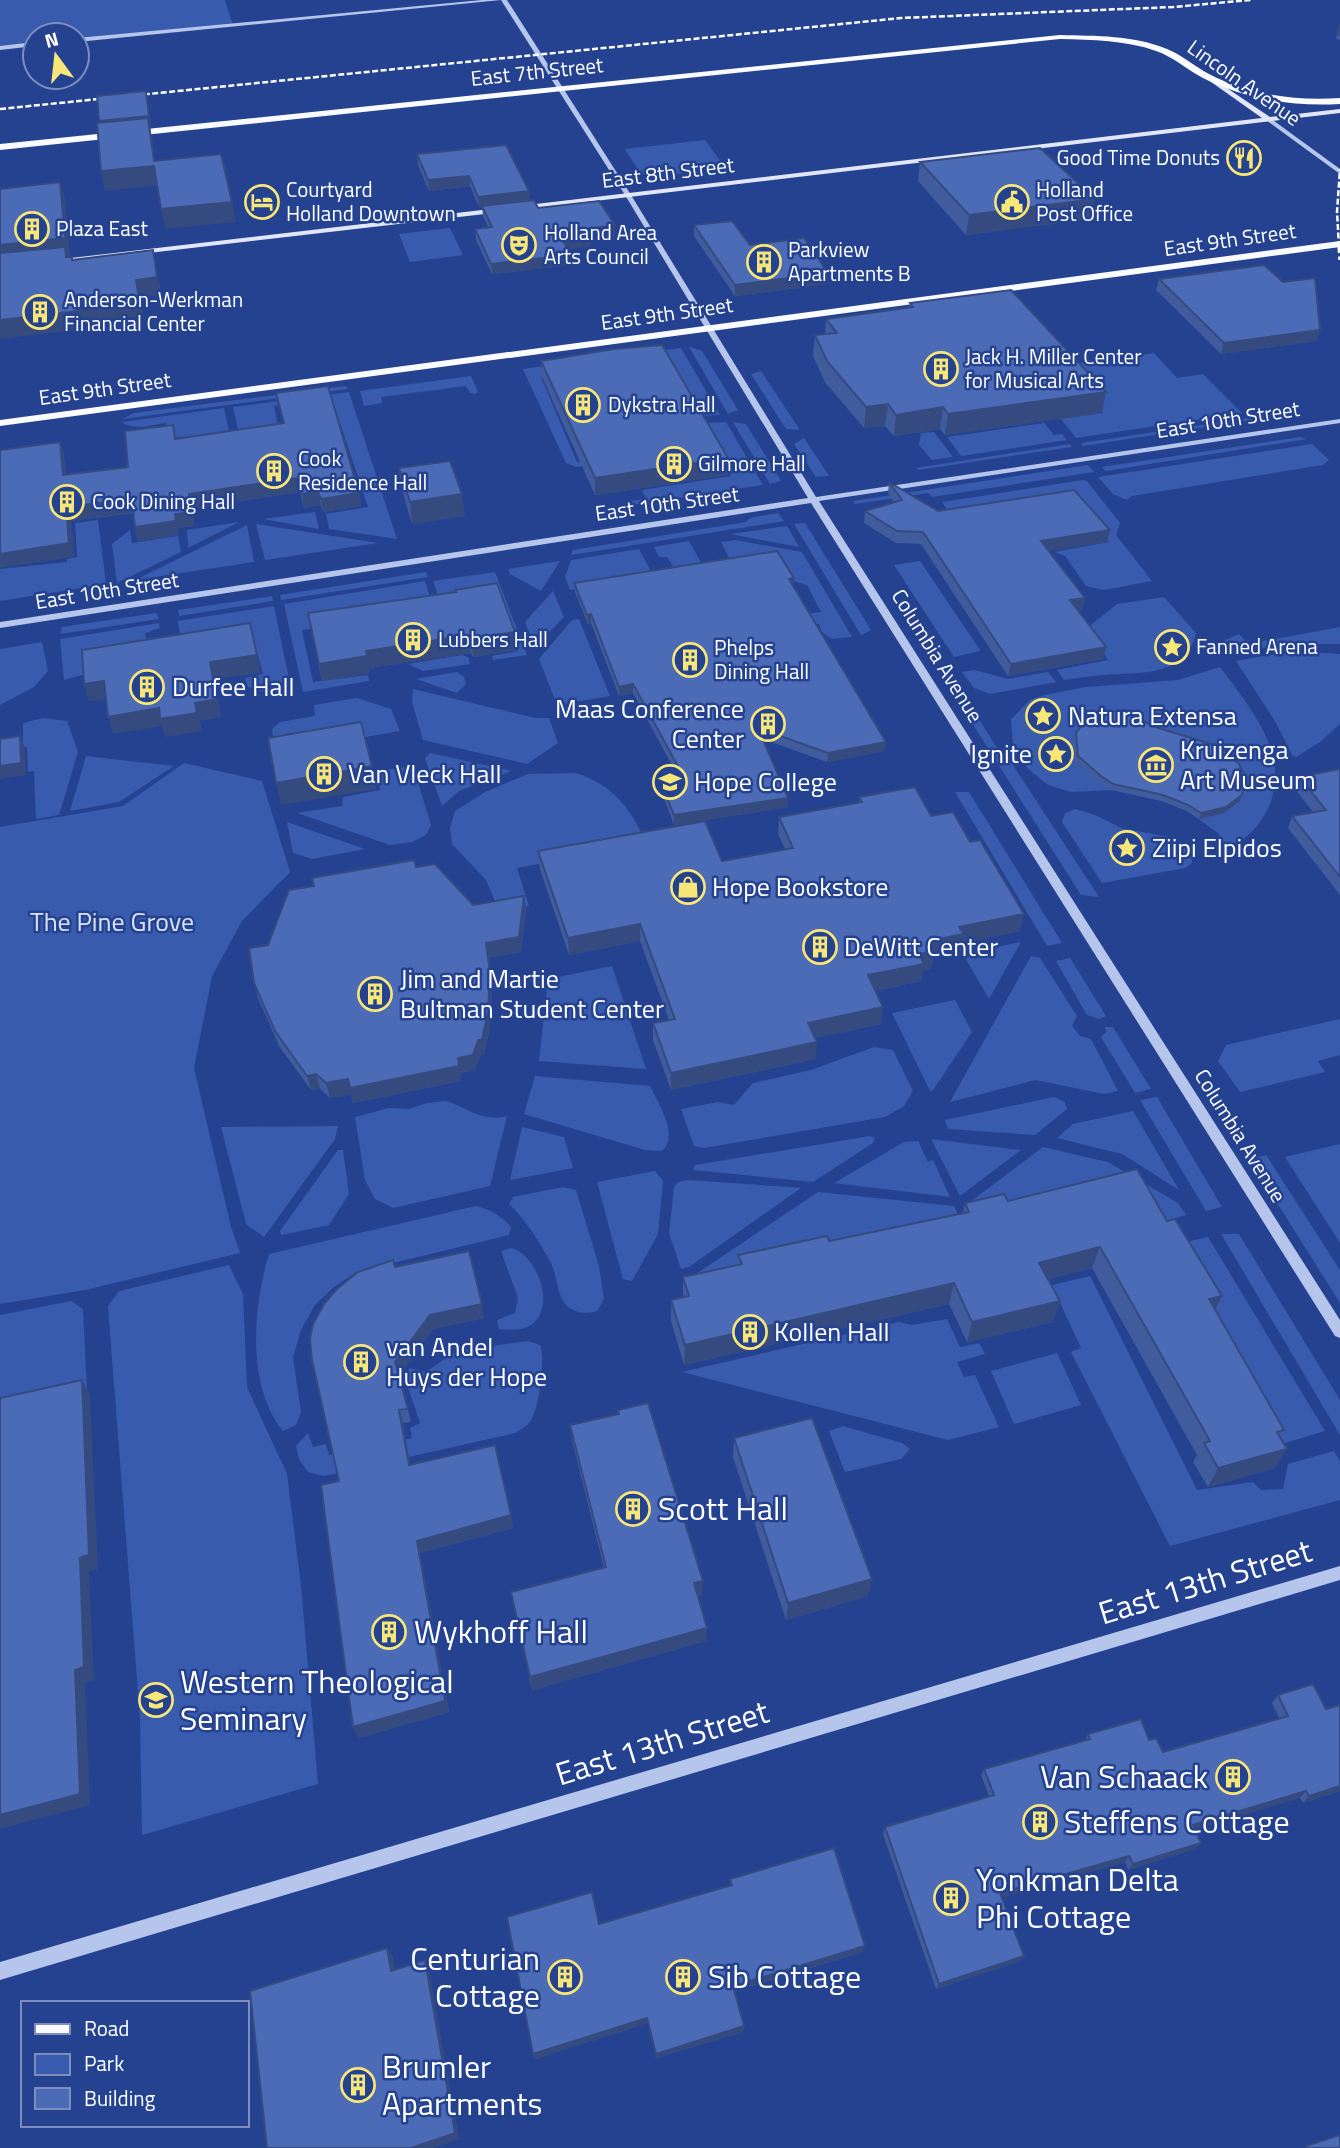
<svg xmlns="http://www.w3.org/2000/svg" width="1340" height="2148" viewBox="0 0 1340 2148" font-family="'Titillium Web',sans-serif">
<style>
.green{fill:#385bad}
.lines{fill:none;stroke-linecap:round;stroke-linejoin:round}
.tertiary{fill:#b5c5ec;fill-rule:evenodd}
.secondary{fill:#e1e7f9;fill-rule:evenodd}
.primary{fill:#fafbff;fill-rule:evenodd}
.rail-far1{stroke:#fff;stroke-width:2.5;stroke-dasharray:6 2.5;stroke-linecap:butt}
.rail{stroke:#fff;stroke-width:3.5;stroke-dasharray:8 3.5;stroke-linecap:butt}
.wall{fill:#415c9d}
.shaded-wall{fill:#354b80}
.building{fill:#4c6bb7;stroke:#354b80;stroke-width:2}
.labels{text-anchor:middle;stroke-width:5;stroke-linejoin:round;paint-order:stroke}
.far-street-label{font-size:21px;fill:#fff;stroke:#244290}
.far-poi-label{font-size:21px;fill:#fff;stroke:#244290;text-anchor:start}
.poi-label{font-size:26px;fill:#fff;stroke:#244290;text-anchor:start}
.park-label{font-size:26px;fill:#dae3f9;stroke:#244290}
.near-poi-label{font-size:32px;fill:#fff;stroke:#244290;text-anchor:start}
.near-street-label{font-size:32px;fill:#fff;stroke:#244290}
</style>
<rect width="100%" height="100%" fill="#244290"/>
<g class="green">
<polygon points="0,0 225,0 233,25 77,40 77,35 35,35 35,44 0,48"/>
<polygon points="705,140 726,169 654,176 640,173 625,149"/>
<polygon points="450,228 463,255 410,262 399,234"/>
<polygon points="689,347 702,351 738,410 728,414"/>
<polygon points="681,348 720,415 683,417 607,358"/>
<polygon points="1154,353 1177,378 1203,374 1242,413 1076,438 1061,419 1103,413 1061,366"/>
<polygon points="595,359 589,370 541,377 577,462 633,454 636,458 576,467 566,463 523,369"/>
<polygon points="761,371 800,430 786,429 751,374"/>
<polygon points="471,376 478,392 475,394 470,393 466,386 381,397 382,403 364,406 360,391"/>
<polygon points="346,386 348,389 122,419 134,413"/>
<polygon points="349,392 397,539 329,529 326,514 368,507 332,399 274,406 285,458 239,434 233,407"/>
<path d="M224,408L230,435L185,471L181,437L131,443L168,435L166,423C152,425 133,431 122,422Z"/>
<polygon points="1288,412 1284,415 1083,446 1081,443"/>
<polygon points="726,422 763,485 632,505 631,501 646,499 642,490 731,476 701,423"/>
<polygon points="733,422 746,424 781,481 770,484"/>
<polygon points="1044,423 1054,435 1062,434 1067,440 961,456 947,437"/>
<polygon points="934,432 953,457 932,460 919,445 921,433"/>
<polygon points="1300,437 1307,439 1106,471 1102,467"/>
<polygon points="804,438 829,476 816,477 794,444"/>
<polygon points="1070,444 1072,447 918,470 916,468"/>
<polygon points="1312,444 1329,460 1323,465 1132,496 1127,500 1113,494 1098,477"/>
<polygon points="1088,465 1094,472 932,497 929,493 855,504 853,501"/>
<polygon points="1083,480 1087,481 1120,523 1116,535 1152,581 1104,590 1086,586 1065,556 1054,552 1109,542 1094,522 1100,519 1080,498 953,518 942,502"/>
<polygon points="315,512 319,529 263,519"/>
<polygon points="778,513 784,521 571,555 573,550 746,522 750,518"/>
<polygon points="98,520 106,584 0,601 0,569 67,562 67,559 77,557 75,523"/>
<polygon points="239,522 188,548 187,530"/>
<polygon points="805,523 871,630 861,635 794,524"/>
<polygon points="256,524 378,543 265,560"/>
<polygon points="247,525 254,562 135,580"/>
<polygon points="787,526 799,547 730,534"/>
<polygon points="130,530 132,543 178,536 181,552 117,583 112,544"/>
<polygon points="735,540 802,552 852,637 832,639 822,632 819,624 812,624 807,614 821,612 807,585 732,564 721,542"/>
<polygon points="689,541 703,566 675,570 667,557 659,557 654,547"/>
<polygon points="639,549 655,579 570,590 565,577 571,560"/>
<polygon points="560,561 541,591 510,574 508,569"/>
<polygon points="920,561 980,650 980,651 954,657 894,565"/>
<polygon points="426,572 428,577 281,600 280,595"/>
<polygon points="495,572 527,655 493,660 492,656 518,651 500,599 442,608 433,581"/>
<polygon points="425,581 434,610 302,630 313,682 368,675 369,681 303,692 284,604"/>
<polygon points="553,591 564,617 535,647 525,622"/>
<polygon points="272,596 273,601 179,616 178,610"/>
<path d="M1164,597L1196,633C1185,678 1140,672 1103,675C1090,676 1077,678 1064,680L1057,670L1108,660L1087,628L1117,604Z"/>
<polygon points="274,606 291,689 284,695 269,694 248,687 245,678 263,674 254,641 181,644 178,621"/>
<polygon points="156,613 159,619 60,634 62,627"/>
<polygon points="579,619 610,696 557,705 539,659 572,620"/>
<polygon points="159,623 160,628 145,633 149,657 64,680 60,639"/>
<polygon points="1340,627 1340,644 1289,644 1229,653 1219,647 1221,642 1239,634 1248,644"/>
<polygon points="42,642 48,671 34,687 0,705 0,649"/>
<polygon points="1309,652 1340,654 1340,724 1320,742 1296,757 1292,755 1276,723 1236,661 1281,653"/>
<polygon points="462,655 468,657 470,664 423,671 408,664"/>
<path d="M1220,667C1251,709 1296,760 1265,814C1256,829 1246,840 1229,846L1224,844L1218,833L1187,811L1162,801L1112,790L1071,792L1048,785L1028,769L1013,746L1011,719L1030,700L1045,695L1086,687L1178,680Z"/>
<polygon points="974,670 1008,679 1048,672 1056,682 990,694 974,688 962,672"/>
<polygon points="457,672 464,677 466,684 457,693 416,679"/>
<polygon points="413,689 535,718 549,718 558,743 527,764 423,740 412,702"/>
<polygon points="357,698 391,709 400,731 275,753 272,729 280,722 315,716 314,705"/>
<polygon points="971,706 995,745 1011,762 1099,897 1081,895 963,709"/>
<polygon points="43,718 67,721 78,752 59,815 36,819 34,771 28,772 27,747 23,747 23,723"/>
<polygon points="430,753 511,771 459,791 442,806 425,758"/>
<polygon points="86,756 174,766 119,802 70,811"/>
<polygon points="184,763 262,781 290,872 242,921 212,976 194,1068 231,1227 240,1253 85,1290 0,1304 0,827 123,806"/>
<polygon points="413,766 431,825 426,835 412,842 390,845 297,813 342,806 343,797 380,790 377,771"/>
<path d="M576,773C615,786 630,808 647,844L517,868L529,906L499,911L486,880L452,844L450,828L455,811L485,792L528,774Z"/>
<polygon points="955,792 969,792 1062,943 1047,946"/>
<polygon points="1075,809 1095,815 1121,828 1175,838 1192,853 1192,863 1185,868 1102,883 1062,822 1065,813"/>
<polygon points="287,822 365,849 312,859 293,853"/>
<polygon points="1021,942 989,999 963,954"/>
<polygon points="1031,956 1040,958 1077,1016 1072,1026 1080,1036 1091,1039 1118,1091 1104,1094 1035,1080 950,1102"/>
<polygon points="1070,958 1106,1016 1099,1019 1087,1015 1056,961"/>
<polygon points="612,966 646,1069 539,1061 548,979"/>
<polygon points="955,1000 972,1032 933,1090 930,1091 892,1013"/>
<polygon points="1340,1019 1340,1055 1318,1061 1325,1072 1240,1092 1218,1061 1226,1045"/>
<polygon points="1105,1027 1113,1027 1151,1089 1135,1093 1101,1037 1106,1032"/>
<polygon points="874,1047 893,1050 913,1091 904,1106 885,1117 704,1148 694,1146 681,1109 718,1102 734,1105 753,1083 811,1070"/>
<path d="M535,1076L650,1086C658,1103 680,1136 662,1151L645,1150L524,1114Z"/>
<polygon points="1054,1097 1065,1102 1067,1109 1035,1135 948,1129 945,1120"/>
<polygon points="1157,1097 1222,1207 1206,1211 1140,1100"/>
<path d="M446,1101C468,1108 483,1123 507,1116L490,1186L393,1208L375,1199L365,1180L355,1117L389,1108L409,1109L427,1103Z"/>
<polygon points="1133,1111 1179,1190 1122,1154 1057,1138 1073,1124"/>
<polygon points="338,1126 335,1139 264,1237 246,1224 221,1127"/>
<polygon points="522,1127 564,1137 573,1168 510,1180"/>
<polygon points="870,1136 875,1138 873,1143 813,1182 693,1170 695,1165"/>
<polygon points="931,1139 1021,1150 960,1196"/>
<polygon points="918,1141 928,1162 933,1160 950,1197 834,1183 904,1142"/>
<polygon points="1340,1144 1340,1243 1285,1157"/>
<polygon points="1043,1147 1108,1162 1178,1203 1186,1215 1154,1224 1006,1216 970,1202"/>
<polygon points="338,1150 343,1150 349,1194 329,1225 281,1235 280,1231"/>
<polygon points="1266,1155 1340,1270 1340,1303 1250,1160"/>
<polygon points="655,1171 663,1181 658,1234 632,1281 623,1279 597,1182"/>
<polygon points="689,1180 801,1188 689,1267 681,1269 669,1233 674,1187 678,1182"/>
<path d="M563,1187L576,1190L599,1266L604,1299L597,1311C586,1314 575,1314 566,1305C557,1295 557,1275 551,1263C540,1243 526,1220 509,1204L513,1197Z"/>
<polygon points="818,1192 954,1206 960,1219 687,1280"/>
<path d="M476,1206C492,1210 500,1215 511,1227L509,1235L356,1272L333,1288L315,1305L301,1330L293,1357L301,1412L296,1425L283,1431C246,1386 253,1306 269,1254Z"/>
<polygon points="1221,1234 1239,1234 1340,1400 1340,1435"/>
<polygon points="1208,1237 1325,1431 1275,1446 1173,1245"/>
<path d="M512,1248C539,1257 556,1308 531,1325C522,1331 509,1330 499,1329L497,1320L515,1313L518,1298L501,1251Z"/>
<polygon points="229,1265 243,1294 247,1387 287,1474 301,1585 318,1784 142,1835 140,1719 108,1306 119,1291"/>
<polygon points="1090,1276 1197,1490 1253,1482 1261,1490 1283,1489 1288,1464 1334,1451 1340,1461 1340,1500 1170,1546 1071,1352 1081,1348 1052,1285"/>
<polygon points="71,1301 83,1309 87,1392 0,1411 0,1315"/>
<polygon points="947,1319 960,1347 979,1343 985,1354 957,1362 964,1377 975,1375 999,1427 948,1440 682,1372 899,1322 912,1325"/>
<path d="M528,1341L540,1345C546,1358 539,1412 529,1423C526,1427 519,1430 515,1433L324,1476L308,1472L299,1459L296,1446L308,1433L313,1447L326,1444L329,1455L412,1438L410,1428L420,1423L404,1376L410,1368L426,1372L456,1351Z"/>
<polygon points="1057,1353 1081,1405 1014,1424 991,1371"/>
<polygon points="843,1426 902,1443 910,1449 901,1459 845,1472 829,1431"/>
</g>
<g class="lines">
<g class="tertiary">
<polygon points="482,0 507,0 631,195 816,497 1340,419 1340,423 819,501 1340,1320 1340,1338 1335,1336 811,503 0,628 0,622 808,498 625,195 501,0 77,42 77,38"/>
<polygon points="35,42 35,46 0,50 0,46"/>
<polygon points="1266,118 1270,118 1340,169 1340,174 1266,120"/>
<polygon points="1340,1566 1340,1580 0,1980 0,1962"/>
</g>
<g class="secondary">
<polygon points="1206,74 1270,117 1340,109 1340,113 519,210 515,208 519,206 1262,118 1204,77"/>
<polygon points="499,208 503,210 502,212 54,264 50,262 54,260"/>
</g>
<g class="primary">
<path d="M1060,35C1096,36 1133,35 1167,49C1182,55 1194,66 1209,74C1249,95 1295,101 1340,98V104C1293,107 1245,99 1203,78C1187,70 1174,57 1156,51C1126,40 1092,40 1060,39L0,150V144Z"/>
<polygon points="1340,241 1340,247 0,426 0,420"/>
</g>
<g class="rail-far1">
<polyline points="0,109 901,18 1173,7 1251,0"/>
<polyline points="1339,247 1337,212 1340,169"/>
</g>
<polyline class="rail" points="1339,245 1340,260"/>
</g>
<g class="wall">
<polygon points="1340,24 1340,40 1336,39 1337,34"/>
<polygon points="417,154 529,191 530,200 538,208 615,236 591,239 591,246 568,249 571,255 571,265 492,274 476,240 475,229 489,228 483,216 482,207 479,207 470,186 429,191 418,165"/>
<polygon points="920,162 1091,219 966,235 918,181"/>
<polygon points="694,225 750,245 828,284 735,296 694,236"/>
<polygon points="1159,279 1316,341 1221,354 1156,290"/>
<polygon points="910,303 1106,392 1102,413 945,435 940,429 894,436 885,426 864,428 825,382 813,356 815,335 825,334 826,319 909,308"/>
<polygon points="541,361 728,458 728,475 595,495 542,377"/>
<polygon points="276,393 359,493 361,506 323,512 321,505 304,508 300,492 193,508 194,526 179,528 179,535 138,541 135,527 133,513 71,521 74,557 60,442 64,456 66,475 128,467 177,439 283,424"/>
<polygon points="399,468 465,516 412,524 402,490"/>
<polygon points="889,482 938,511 1110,530 1107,542 1049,551 1085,598 1082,610 1078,611 1103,659 1008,676 921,544 896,543 864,523 865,511 894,502 888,493"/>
<polygon points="574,583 794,587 885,751 827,762 763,739 788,798 788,807 674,825 662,793 661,784 671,782 671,774 676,773 633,693 619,696 591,623 588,624 575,592"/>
<polygon points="455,592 517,650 473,657 471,653 369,668 370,673 322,681 308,613"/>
<polygon points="1076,733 1242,795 1240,801 1224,813 1199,819 1187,811 1162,801 1112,790 1099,782 1076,762 1074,739"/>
<polygon points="1340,769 1340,895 1288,828 1292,816 1313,812 1295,789 1299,777"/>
<polygon points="859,797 931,816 1020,931 962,943 960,952 933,957 931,969 923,970 921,981 875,991 881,1024 815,1038 816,1059 671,1090 653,1040 653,1023 669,1020 640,941 569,955 540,869 538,851 722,861 785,849 778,834 779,817 859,802"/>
<polygon points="416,867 473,905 524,896 526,911 521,952 488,958 492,986 490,1027 484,1055 480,1055 475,1070 461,1073 461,1081 353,1103 351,1094 330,1098 320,1089 311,1090 279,1046 258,998 254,983 268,945"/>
<polygon points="1008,1201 1167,1221 1222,1296 1215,1310 1284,1430 1280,1437 1275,1468 1208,1487 1193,1462 1197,1455 1092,1268 1048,1279 1053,1322 967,1342 949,1304 684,1365 671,1321 671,1300 683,1297 683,1277 738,1265 738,1255 829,1241 963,1213 965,1203"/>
<polygon points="395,1267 484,1318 433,1329 399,1375 411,1422 403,1423 410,1464 511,1515 513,1528 420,1553 449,1712 358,1738 339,1481"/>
<polygon points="618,1410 702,1594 698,1596 706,1641 532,1690 511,1592 604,1568 572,1440 570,1425 619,1414"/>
<polygon points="734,1438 868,1596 786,1620 733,1457"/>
<polygon points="1278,1695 1326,1709 1340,1705 1340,1791 1303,1803 1300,1798 1195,1829 1201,1843 1195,1849 1128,1870 1125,1862 1002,1897 1020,1961 936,1989 883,1834 885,1827 989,1796 981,1775 984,1769 1084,1741 1088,1734 1149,1740 1163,1752 1279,1718 1272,1703"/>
<polygon points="730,1879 862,1952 735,1991 744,2026 743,2032 656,2058 648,2023 535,2059 533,2054 599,1924 730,1886"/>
</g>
<g class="shaded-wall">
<polygon points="146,91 148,101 151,126 150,126 158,180 154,161 101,131 99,121"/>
<polygon points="154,166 159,185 105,191 101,171"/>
<polygon points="469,176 470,186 429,191 428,180"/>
<polygon points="60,182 65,199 70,255 68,255 70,264 0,263 0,245"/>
<polygon points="529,191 530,201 479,207 478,197"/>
<polygon points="1095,199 1091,219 966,235 969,215"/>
<polygon points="232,202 236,222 166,229 161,209"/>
<polygon points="615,225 615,236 591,239 591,246 563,250 562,239 587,229"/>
<polygon points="153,250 162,295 141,297 143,316 82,324 83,329 0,339 0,320 77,306 136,280"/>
<polygon points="571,255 571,265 492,274 491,264"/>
<polygon points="828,273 828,284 735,296 735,285"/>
<polygon points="1320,330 1316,341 1221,354 1224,343"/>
<polygon points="1106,392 1102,413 945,435 948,414"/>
<polygon points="888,404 885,426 864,428 866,407"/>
<polygon points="943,407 940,429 894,436 896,415"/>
<polygon points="60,442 64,456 68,489 63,475"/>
<polygon points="728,458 728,475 595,495 595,478"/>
<polygon points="297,478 300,492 193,508 194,526 179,528 179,535 138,541 135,527 189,494"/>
<polygon points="318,492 321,505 304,508 302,494"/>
<polygon points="359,493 361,506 323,512 321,499"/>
<polygon points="462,494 465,516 412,524 410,502"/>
<polygon points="132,499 135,512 71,521 74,557 0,568 0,554 66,507"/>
<polygon points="1110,530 1107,542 1039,553 1041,541"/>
<polygon points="794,578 794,587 789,579"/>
<polygon points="1085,598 1082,610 1067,612 1070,600"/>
<polygon points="591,614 591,623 588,624 587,615"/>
<polygon points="250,623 261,673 215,679 221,717 200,721 202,731 165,737 162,726 113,734 108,717 195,703 210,662"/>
<polygon points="515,632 517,650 473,657 471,639"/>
<polygon points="469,635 471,653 369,668 370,673 322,681 319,664 366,651"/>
<polygon points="1106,647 1103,659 1008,676 1011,664"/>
<polygon points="104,681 109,699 89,701 84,684"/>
<polygon points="633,684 633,693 619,696 619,687"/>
<polygon points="20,736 25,748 26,775 0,779 0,766"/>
<polygon points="886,742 885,751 827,762 828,753"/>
<polygon points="372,766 376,789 281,805 276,783"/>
<polygon points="1242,795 1240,801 1224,813 1199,819 1201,813"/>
<polygon points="788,798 788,807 674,825 674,815"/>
<polygon points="524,896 526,911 521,952 487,958 486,943"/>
<polygon points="1024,914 1020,931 962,943 960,952 933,957 931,969 923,970 921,981 865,993 868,975 919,954 929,941 959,927"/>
<polygon points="640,924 640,941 569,955 568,938"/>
<polygon points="490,971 492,986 490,1027 484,1055 480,1055 475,1070 461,1073 461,1081 353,1103 351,1094 330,1098 326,1083 458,1058"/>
<polygon points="883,1007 881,1024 807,1040 808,1023"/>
<polygon points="817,1042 816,1059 671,1090 671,1073"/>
<polygon points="316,1074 320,1089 311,1090 307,1076"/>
<polygon points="1100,1247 1092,1268 1033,1283 1039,1263"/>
<polygon points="954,1283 949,1304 684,1365 685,1345"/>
<polygon points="1222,1296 1212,1316 1209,1299"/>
<polygon points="1060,1301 1053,1322 967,1342 972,1322"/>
<polygon points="482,1304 484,1318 433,1329 399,1375 395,1362 430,1315"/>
<polygon points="82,1380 90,1395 98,1569 89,1571 94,1680 85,1682 90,1805 0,1829 0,1815 75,1670 80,1558"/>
<polygon points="399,1410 403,1423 412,1477 409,1465"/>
<polygon points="1287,1449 1275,1468 1208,1487 1218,1468"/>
<polygon points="511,1515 513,1528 420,1553 449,1712 358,1738 353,1727 417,1541"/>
<polygon points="872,1579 868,1596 786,1620 788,1603"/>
<polygon points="703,1581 702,1594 694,1597 694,1583"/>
<polygon points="707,1628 706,1641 532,1690 530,1677"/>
<polygon points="1340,1786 1340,1791 1303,1803 1309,1796"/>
<polygon points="1306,1791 1300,1798 1188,1832 1193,1825"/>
<polygon points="1201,1843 1195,1849 1128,1870 1133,1864"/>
<polygon points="1129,1856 1125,1862 997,1899 1000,1893"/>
<polygon points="865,1946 862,1952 732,1991 733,1986"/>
<polygon points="387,1948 393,1957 396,1980 391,1971"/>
<polygon points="1024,1956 1020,1961 936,1989 939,1984"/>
<polygon points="425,1960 429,1969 459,2139 432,2148 411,2148"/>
<polygon points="647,2018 648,2023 535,2059 533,2054"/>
<polygon points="744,2026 743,2032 656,2058 656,2054"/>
</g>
<g class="building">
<polygon points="1340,24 1340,35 1337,34"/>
<polygon points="146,91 149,116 99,121 97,96"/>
<polygon points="148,118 154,161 221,154 232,202 161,209 154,166 101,171 97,123"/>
<polygon points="506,145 529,191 478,197 469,176 428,180 417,154"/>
<polygon points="1040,148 1095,199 969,215 920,162"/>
<polygon points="60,182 65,238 0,245 0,189"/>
<polygon points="534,200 538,208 599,201 615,225 587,229 591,235 562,239 571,255 491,264 475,229 492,227 482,206"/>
<polygon points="732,221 750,245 804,238 828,273 735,285 694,225"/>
<polygon points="65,247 66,257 72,257 72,260 153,250 157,277 136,280 139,298 77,306 78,311 0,320 0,253"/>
<polygon points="1264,265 1283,282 1315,278 1320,330 1224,343 1159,279"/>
<polygon points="1011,290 1106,392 948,414 943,407 896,415 888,404 866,407 827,361 815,335 837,333 826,319 913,307 910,303"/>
<polygon points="662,345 728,458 595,478 541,361 614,349"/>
<polygon points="328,386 359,493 321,499 318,492 302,494 297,478 189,494 191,512 175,514 176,521 135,527 132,499 66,507 69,543 0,554 0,450 60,442 63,475 128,467 125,431 173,425 175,439 284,423 276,393"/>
<polygon points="450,461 462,494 410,502 399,468"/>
<polygon points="889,482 938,511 1074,490 1110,530 1041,541 1085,598 1070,600 1106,647 1011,664 923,532 897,531 865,511 902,500"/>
<polygon points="777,551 794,578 789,579 886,742 828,753 758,728 788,798 674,815 661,784 674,781 671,774 681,772 633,684 619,687 591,614 587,615 574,583"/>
<polygon points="497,583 515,632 471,639 469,635 366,651 367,656 319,664 308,613 456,592 455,590"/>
<polygon points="250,623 257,655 210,662 217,699 195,703 197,713 160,719 159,708 108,717 104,681 84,684 82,650"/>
<polygon points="1126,710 1152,726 1221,747 1239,764 1245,777 1242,795 1226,807 1201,813 1188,805 1163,795 1113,784 1101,776 1078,756 1076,733 1085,721 1093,716 1104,712"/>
<polygon points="361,722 372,766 276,783 268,738"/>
<polygon points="20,736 21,763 0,766 0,739"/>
<polygon points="1340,769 1340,877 1292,816 1326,810 1299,777"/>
<polygon points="915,787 931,816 953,812 970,842 980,840 1024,914 959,927 964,934 929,941 934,951 919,954 924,964 868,975 883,1007 808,1023 817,1042 671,1073 653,1023 675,1019 640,924 568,938 538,851 705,821 722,861 793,848 779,817 862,802 859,797"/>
<polygon points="414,860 416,867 435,864 473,905 524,896 519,937 486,943 490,971 488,1012 482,1040 478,1040 473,1055 458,1058 459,1066 350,1088 348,1079 326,1083 316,1074 307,1076 275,1031 254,983 249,948 268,945 289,890 314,886 312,878"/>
<polygon points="1137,1169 1167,1221 1175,1219 1222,1296 1209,1299 1284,1430 1277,1432 1287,1449 1218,1468 1204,1443 1210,1441 1100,1247 1039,1263 1060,1301 972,1322 954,1283 685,1345 671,1300 689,1296 683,1277 742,1264 738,1255 827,1236 829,1241 969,1212 965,1203 1004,1194 1008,1201"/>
<polygon points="469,1251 482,1304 430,1315 395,1362 408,1409 399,1410 409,1465 495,1445 511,1515 417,1541 445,1701 353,1727 321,1485 339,1481 312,1360 310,1339 313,1324 324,1304 337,1289 358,1272 393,1260 395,1267"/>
<polygon points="82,1380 89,1555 80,1558 84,1667 75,1670 80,1794 0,1815 0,1398"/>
<polygon points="648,1403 703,1581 694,1583 707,1628 530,1677 511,1592 606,1567 570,1425 619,1414 618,1410"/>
<polygon points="812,1418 872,1579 788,1603 734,1438"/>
<polygon points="1313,1684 1326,1709 1340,1705 1340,1786 1309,1796 1306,1791 1193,1825 1201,1843 1133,1864 1129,1856 1000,1893 1024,1956 939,1984 885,1827 994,1795 984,1769 1090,1739 1088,1734 1141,1719 1149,1740 1156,1738 1163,1752 1288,1716 1278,1695"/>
<polygon points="834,1848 865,1946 733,1986 744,2026 656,2054 647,2018 533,2054 507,1917 592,1892 599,1924 732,1885 730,1879"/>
<polygon points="387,1948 391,1971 425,1960 455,2133 411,2148 267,2148 250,1991"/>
<polygon points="1340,2135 1340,2148 1307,2148 1306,2146"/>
</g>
<defs>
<g id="restaurant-ring" transform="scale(1.75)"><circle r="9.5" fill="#244290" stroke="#f7e678" stroke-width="1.5"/><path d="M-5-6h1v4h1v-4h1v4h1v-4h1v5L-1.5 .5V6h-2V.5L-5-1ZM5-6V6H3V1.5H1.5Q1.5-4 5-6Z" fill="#f7e678"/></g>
<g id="hotel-ring" transform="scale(1.75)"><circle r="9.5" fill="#244290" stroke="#f7e678" stroke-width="1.5"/><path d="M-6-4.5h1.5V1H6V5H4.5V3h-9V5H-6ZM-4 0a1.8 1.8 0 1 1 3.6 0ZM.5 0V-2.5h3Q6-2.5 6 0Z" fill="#f7e678"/></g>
<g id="civic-ring" transform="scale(1.75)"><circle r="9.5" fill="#244290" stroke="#f7e678" stroke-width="1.5"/><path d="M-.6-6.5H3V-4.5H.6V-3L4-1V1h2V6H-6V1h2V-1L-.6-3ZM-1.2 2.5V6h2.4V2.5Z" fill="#f7e678"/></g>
<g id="building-ring" transform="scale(1.75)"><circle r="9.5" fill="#244290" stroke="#f7e678" stroke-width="1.5"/><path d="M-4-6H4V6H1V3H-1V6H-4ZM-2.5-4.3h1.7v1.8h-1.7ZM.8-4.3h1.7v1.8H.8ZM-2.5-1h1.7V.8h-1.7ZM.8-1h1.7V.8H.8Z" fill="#f7e678"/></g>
<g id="theatre-ring" transform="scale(1.75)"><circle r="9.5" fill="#244290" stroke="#f7e678" stroke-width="1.5"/><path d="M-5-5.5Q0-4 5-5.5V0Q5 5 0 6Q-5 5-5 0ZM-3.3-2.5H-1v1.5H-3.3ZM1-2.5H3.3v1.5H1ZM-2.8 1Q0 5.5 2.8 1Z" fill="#f7e678"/></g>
<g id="sight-ring" transform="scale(1.75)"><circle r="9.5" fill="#244290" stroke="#f7e678" stroke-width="1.5"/><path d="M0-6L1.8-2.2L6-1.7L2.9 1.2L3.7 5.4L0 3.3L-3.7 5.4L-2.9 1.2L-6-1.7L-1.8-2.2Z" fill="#f7e678"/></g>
<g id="museum-ring" transform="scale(1.75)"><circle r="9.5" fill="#244290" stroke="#f7e678" stroke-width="1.5"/><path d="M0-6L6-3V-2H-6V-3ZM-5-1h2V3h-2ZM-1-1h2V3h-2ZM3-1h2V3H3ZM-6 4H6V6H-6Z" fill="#f7e678"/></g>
<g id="university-ring" transform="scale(1.75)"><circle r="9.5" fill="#244290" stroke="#f7e678" stroke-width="1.5"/><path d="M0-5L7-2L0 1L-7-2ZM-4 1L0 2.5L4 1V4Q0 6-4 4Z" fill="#f7e678"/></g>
<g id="shop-ring" transform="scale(1.75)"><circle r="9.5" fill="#244290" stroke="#f7e678" stroke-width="1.5"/><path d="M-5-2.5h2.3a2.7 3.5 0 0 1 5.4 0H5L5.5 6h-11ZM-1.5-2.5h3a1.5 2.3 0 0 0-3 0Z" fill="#f7e678"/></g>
</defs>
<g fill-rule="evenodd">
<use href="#restaurant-ring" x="1244" y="158"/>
<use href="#hotel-ring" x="262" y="202"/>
<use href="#civic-ring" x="1012" y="202"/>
<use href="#building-ring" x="32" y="229"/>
<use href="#theatre-ring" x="519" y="245"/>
<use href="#building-ring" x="764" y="262"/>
<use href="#building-ring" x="40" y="312"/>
<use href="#building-ring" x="941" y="369"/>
<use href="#building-ring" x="583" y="405"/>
<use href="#building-ring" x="674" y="464"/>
<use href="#building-ring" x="274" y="471"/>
<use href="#building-ring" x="67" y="502"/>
<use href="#building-ring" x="413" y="640"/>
<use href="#sight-ring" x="1172" y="647"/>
<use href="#building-ring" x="690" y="660"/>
<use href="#building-ring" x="147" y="687"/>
<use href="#sight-ring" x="1043" y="716"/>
<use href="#building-ring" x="768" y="724"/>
<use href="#sight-ring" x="1056" y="754"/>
<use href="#museum-ring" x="1156" y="765"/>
<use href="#building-ring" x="324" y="774"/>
<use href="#university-ring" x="670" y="782"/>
<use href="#sight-ring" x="1127" y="848"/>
<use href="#shop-ring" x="688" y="887"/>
<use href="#building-ring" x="820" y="947"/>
<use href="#building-ring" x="375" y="994"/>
<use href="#building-ring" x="750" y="1332"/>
<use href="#building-ring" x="361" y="1362"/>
<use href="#building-ring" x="633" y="1509"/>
<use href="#building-ring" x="389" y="1632"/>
<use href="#university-ring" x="156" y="1700"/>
<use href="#building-ring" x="1233" y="1777"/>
<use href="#building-ring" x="1040" y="1822"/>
<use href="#building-ring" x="951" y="1898"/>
<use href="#building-ring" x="565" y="1977"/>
<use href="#building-ring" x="683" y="1977"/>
<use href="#building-ring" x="358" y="2085"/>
</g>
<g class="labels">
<g class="far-street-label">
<text transform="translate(537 72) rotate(-6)" y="7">East 7th Street</text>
<text transform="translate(1244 83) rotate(35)" y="7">Lincoln Avenue</text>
<text transform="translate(668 173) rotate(-7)" y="7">East 8th Street</text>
<text transform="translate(1230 240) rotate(-8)" y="7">East 9th Street</text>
<text transform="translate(667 314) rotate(-8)" y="7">East 9th Street</text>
<text transform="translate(105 389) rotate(-8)" y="7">East 9th Street</text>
<text transform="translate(1228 420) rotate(-9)" y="7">East 10th Street</text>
<text transform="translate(667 504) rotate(-8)" y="7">East 10th Street</text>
<text transform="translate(107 591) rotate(-9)" y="7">East 10th Street</text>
<text transform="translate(937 656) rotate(58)" y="7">Columbia Avenue</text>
<text transform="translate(1240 1136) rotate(58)" y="7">Columbia Avenue</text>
</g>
<g class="far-poi-label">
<text x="1220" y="165" text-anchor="end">Good Time Donuts</text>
<text x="286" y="197">Courtyard<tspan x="286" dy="24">Holland Downtown</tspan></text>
<text x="1036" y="197">Holland<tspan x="1036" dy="24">Post Office</tspan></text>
<text x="56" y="236">Plaza East</text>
<text x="544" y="240">Holland Area<tspan x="544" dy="24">Arts Council</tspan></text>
<text x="788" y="257">Parkview<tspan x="788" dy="24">Apartments B</tspan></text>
<text x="64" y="307">Anderson-Werkman<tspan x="64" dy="24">Financial Center</tspan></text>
<text x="965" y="364">Jack H. Miller Center<tspan x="965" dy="24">for Musical Arts</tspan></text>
<text x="608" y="412">Dykstra Hall</text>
<text x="298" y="466">Cook<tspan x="298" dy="24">Residence Hall</tspan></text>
<text x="698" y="471">Gilmore Hall</text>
<text x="92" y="509">Cook Dining Hall</text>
<text x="438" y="647">Lubbers Hall</text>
<text x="1196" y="654">Fanned Arena</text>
<text x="714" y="655">Phelps<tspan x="714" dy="24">Dining Hall</tspan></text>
</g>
<g class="poi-label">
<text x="172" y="696">Durfee Hall</text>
<text x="744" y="718" text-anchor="end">Maas Conference<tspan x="744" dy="30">Center</tspan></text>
<text x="1068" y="725">Natura Extensa</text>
<text x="1180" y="759">Kruizenga<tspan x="1180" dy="30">Art Museum</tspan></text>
<text x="1032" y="763" text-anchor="end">Ignite</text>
<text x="348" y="783">Van Vleck Hall</text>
<text x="694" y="791">Hope College</text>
<text x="1152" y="857">Ziipi Elpidos</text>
<text x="712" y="896">Hope Bookstore</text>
<text x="844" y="956">DeWitt Center</text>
<text x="400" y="988">Jim and Martie<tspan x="400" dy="30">Bultman Student Center</tspan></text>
<text x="774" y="1341">Kollen Hall</text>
<text x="386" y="1356">van Andel<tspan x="386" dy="30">Huys der Hope</tspan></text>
</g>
<g class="park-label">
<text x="112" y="931">The Pine Grove</text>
</g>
<g class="near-poi-label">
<text x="658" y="1520">Scott Hall</text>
<text x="414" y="1643">Wykhoff Hall</text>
<text x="180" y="1693">Western Theological<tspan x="180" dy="37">Seminary</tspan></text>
<text x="1208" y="1788" text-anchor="end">Van Schaack</text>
<text x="1064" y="1833">Steffens Cottage</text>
<text x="976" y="1891">Yonkman Delta<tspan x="976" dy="37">Phi Cottage</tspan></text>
<text x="540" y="1970" text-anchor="end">Centurian<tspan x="540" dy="37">Cottage</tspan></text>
<text x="708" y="1988">Sib Cottage</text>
<text x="382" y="2078">Brumler<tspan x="382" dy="37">Apartments</tspan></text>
</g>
<g class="near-street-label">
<text transform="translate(1205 1582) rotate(-17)" y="11">East 13th Street</text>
<text transform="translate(662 1743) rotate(-17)" y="11">East 13th Street</text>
</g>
</g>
<rect x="21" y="2001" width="228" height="126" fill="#244290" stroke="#7c8ebc" stroke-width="2"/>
<rect x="35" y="2024" width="35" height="10" fill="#fafbff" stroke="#7c8ebc" stroke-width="2"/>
<text x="84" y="2036" font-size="21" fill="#ffffff">Road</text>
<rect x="35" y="2054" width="35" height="21" fill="#385bad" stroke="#7c8ebc" stroke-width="2"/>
<text x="84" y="2071" font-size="21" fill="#ffffff">Park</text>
<rect x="35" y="2088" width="35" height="21" fill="#4c6bb7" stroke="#7c8ebc" stroke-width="2"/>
<text x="84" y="2106" font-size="21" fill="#ffffff">Building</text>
<g transform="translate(56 56) rotate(345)"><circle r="33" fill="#244290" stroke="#7c8ebc" stroke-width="2"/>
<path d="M0-5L12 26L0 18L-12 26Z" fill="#f7e678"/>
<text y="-10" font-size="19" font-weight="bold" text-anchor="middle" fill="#ffffff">N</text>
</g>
</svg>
